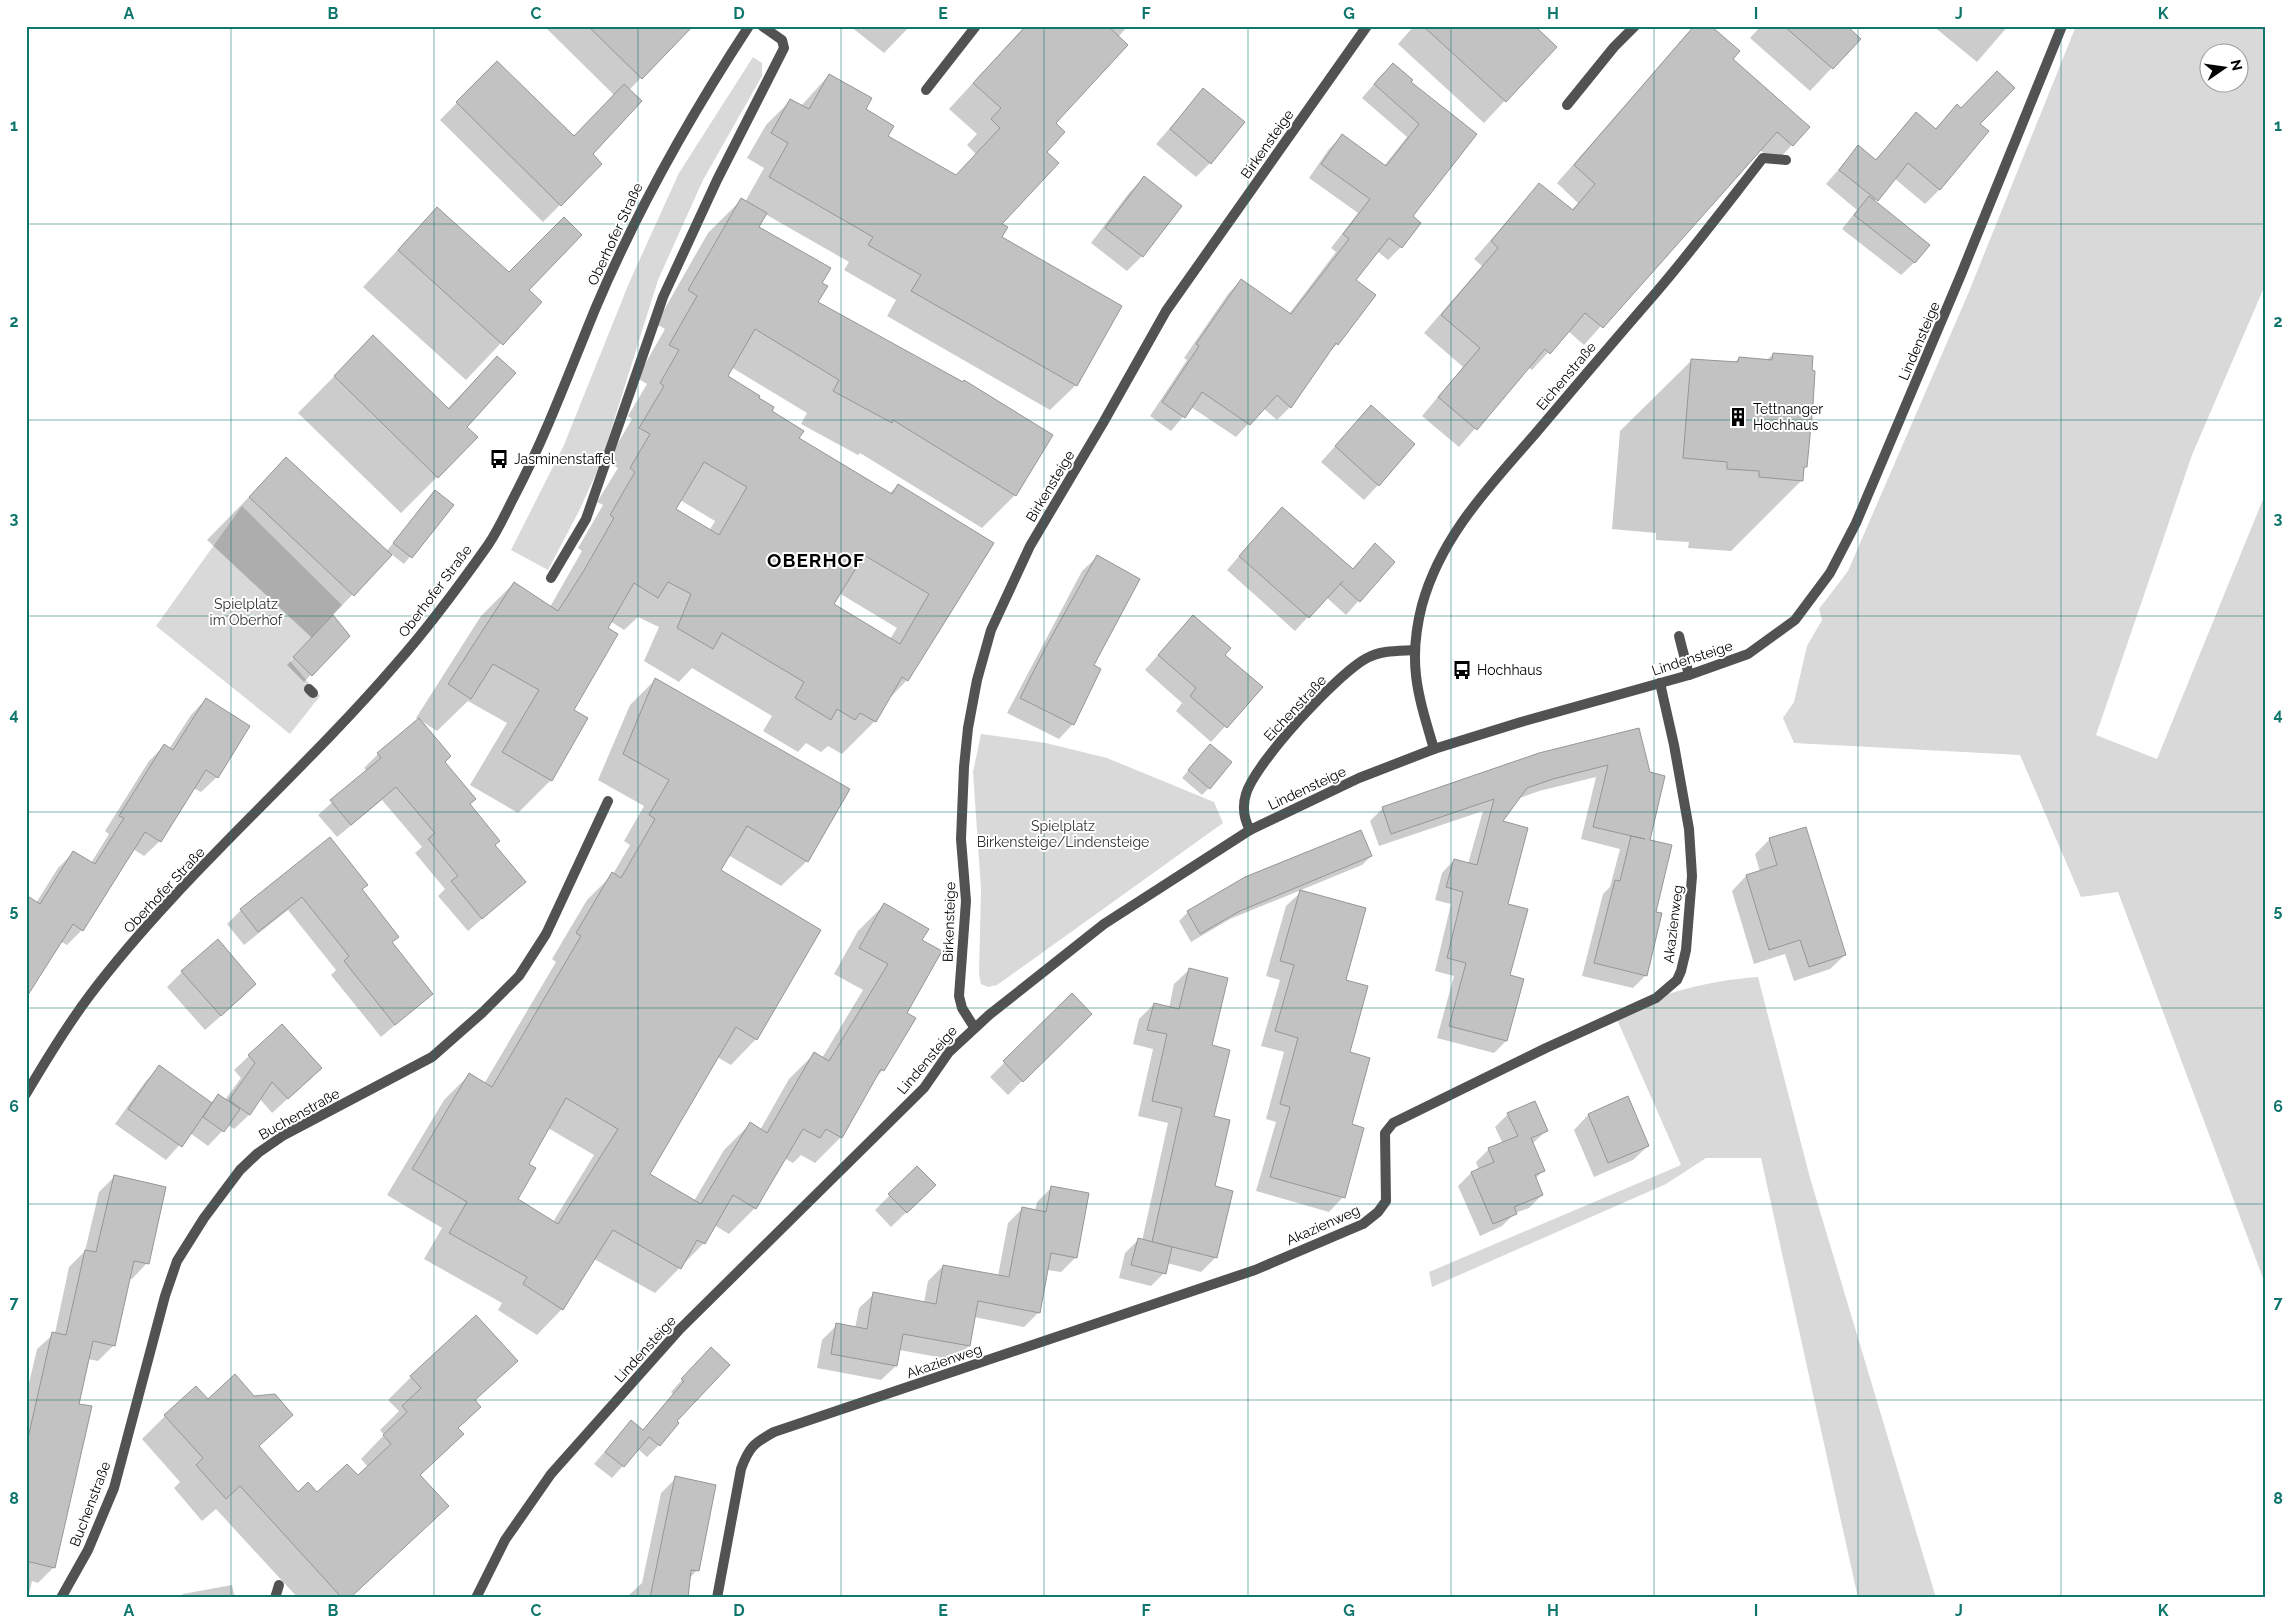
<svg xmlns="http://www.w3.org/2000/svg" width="2292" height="1624" viewBox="0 0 2292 1624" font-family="Raleway,sans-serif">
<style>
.green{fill:#d9d9d9;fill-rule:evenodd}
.shadow{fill:#0003;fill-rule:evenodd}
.building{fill:#c2c2c2;stroke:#969696;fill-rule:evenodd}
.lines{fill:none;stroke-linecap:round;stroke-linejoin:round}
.service{stroke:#525252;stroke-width:10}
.pedestrian{stroke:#525252;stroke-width:10}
.minor{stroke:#525252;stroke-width:10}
.grid{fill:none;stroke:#0f766e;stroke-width:1;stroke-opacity:0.55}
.labels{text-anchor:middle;stroke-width:4;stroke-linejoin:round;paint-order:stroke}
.street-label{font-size:14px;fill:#000;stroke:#fff}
.poi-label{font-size:14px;fill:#000;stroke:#fff;text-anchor:start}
.park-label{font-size:14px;fill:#303030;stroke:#fff}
.district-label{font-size:19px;font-weight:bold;letter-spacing:1px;fill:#000;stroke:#fff}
.neatline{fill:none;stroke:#0f766e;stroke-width:2}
.grid-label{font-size:16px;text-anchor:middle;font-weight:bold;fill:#0f766e}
</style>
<rect width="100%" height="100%" fill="#fff"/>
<g class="green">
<path d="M2076,26H2266V283L2192,455L2096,735L2157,759L2266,492V1286L2118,892L2081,897L2020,755L1794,743L1783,718L1794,702L1807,646L1822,620L1819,609L1848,571L1968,294ZM2240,52V82H2210V52Z"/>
<polygon points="753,57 762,63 762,76 703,180 658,280 600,465 579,511 548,570 511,550 564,445 629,283 679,173"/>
<polygon points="242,506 342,605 290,661 320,696 290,734 156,626"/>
<polygon points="981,734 1046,743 1107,758 1214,802 1223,823 997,985 988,987 981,984 979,974 981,889 973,772"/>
<path d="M1758,977L1810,1178L1936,1598H1858L1761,1158H1706L1666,1184L1432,1287L1429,1272L1681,1165L1615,1015C1664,993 1704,981 1758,977Z"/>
</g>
<g class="shadow">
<polygon points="544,26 671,26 681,37 629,90 591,154 601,164 543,222 440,120 497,62 574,138 614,95"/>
<polygon points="850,26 910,26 884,53"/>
<path d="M1025,26H1128L1118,37L1054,123L1046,152L1000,224V238L1076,385L1050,410L887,316L896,300L844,270L849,262L765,214L757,227L820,283L817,303L1015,495L982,528L860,453L858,455L801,424L807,413L731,367L726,377L757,398L798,439L889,494L898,485L993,544L907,680L887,701L875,721L842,754L828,746L821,752L806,743L798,752L763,731L772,716L692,668L679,682L644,661L659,627L638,617L624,630L610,621L572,711L587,719L551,780L518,813L470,785L507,723L468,701L437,731L420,720L494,845L524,882L468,931L438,896L445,889L415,853L422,847L382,800L337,837L318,815L367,771L364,768L378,754L419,720L416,718L481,616L514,583L550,607L582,551L578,548L603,505L597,502L618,468L607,462L632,419L628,416L647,384L637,378L665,329L656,324L708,233L741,200L745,202L764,168L747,158L766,125L791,100L801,106L829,75L887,136L956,176L976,154L967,145L977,134L949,109ZM680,500L715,521L709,531L674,510ZM839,593L897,628L890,639L832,605Z"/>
<polygon points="1414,26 1533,26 1555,47 1484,123 1398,44"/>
<polygon points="1694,26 1732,59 1792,145 1775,163 1759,149 1584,345 1568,331 1532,370 1528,367 1459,447 1422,416 1463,367 1424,333 1482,266 1474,259 1539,185 1572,210 1578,203 1557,183"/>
<polygon points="1761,26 1855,26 1850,31 1859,39 1810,91 1750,38"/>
<polygon points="1933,26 2008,26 1977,62"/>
<polygon points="1380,77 1409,82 1476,134 1411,216 1401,247 1388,260 1377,251 1354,280 1337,344 1327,354 1290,407 1277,420 1263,408 1236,437 1191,407 1171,431 1150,416 1187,360 1184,358 1228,294 1241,280 1289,314 1336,252 1331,248 1358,213 1309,178 1329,149 1342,136 1384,166 1407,137 1362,98"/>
<polygon points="1203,90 1210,163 1196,177 1156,144"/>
<polygon points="1957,106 1987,132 1939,190 1925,204 1894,178 1874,202 1915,262 1901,275 1842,229 1857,210 1826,184 1858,147 1875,160 1917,114 1935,129"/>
<polygon points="1144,178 1180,206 1142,256 1127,271 1091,243 1129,193"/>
<polygon points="437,208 540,302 466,380 363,287"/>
<polygon points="373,337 447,409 497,357 466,427 437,477 401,513 298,413"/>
<polygon points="1773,354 1806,466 1803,469 1802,480 1731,551 1688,548 1689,542 1656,540 1656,533 1612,529 1620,431 1692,360 1734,363 1739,358 1767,360"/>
<polygon points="1371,406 1378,485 1364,500 1321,462"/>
<polygon points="286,459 386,552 429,498 452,505 404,564 391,554 332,616 348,636 304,682 287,665 312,638 207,540"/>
<polygon points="1269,522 1352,570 1362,559 1393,562 1346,615 1326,597 1295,631 1227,570"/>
<polygon points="1097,557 1092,666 1073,724 1059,739 1007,713 1082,571"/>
<polygon points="1178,632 1223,655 1261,687 1211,742 1176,711 1182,703 1145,670"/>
<path d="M655,680L807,861L781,886L728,855L719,871L756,1039L731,1065L717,1057L648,1175L694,1201L724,1150L750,1124L760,1130L789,1079L814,1054L822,1058L863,990L834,974L858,931L884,905L921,941L906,1013L883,1070L874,1079L841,1137L815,1163L801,1155L793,1163L784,1158L755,1208L729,1234L714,1225L704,1243L655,1293L594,1259L562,1309L537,1335L498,1310L502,1303L424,1259L442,1228L387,1195L444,1100L469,1075L484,1084L556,962L552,959L587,900L613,874L630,845L624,841L644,806L598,780L630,705ZM548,1128L594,1155L553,1222L516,1200L527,1164Z"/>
<polygon points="206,699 217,777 201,792 193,788 160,841 144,856 133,849 82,930 67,945 60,941 36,903 58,868 74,852 91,863 109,834 105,831 149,761 164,746 169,749 191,715"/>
<polygon points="1638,730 1654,912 1646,975 1633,988 1582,976 1603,894 1610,887 1620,849 1581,839 1596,777 1539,791 1517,799 1501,822 1509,976 1506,1041 1494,1053 1437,1038 1454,976 1435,971 1451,904 1435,900 1442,873 1454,860 1468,864 1483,811 1379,846 1370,821 1383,808"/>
<polygon points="1203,752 1209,788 1202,795 1182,778"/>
<polygon points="1805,829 1845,955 1830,969 1794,981 1785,954 1754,964 1732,891 1746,876 1760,872 1755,854 1769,840"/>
<polygon points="330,839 391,943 432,994 381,1037 331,975 336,970 288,910 244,945 227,924 241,910"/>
<polygon points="1371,856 1362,865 1230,919 1191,942 1179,921 1188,912"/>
<polygon points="1301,892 1344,981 1348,1053 1343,1197 1329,1212 1256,1191 1276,1122 1266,1119 1284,1052 1261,1046 1280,980 1266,976 1286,906"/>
<polygon points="1189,970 1211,1046 1216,1257 1201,1272 1167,1263 1164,1273 1151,1286 1119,1278 1125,1253 1138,1240 1142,1241 1168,1123 1138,1116 1153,1049 1133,1044 1139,1019 1154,1004 1169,1008 1174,984"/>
<polygon points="182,972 240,999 205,1030 167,987"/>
<polygon points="1072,995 1090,1014 1008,1095 990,1077"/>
<polygon points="249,1056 306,1082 272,1113 260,1099 249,1115 234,1129 228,1125 208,1146 190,1133 166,1160 115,1124 145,1082 159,1067 211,1103 219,1095 225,1100 241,1078 234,1070"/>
<polygon points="1627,1098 1648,1146 1633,1160 1594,1177 1574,1130 1588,1115"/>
<polygon points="1508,1114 1547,1130 1532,1144 1543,1171 1535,1179 1542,1195 1529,1208 1515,1213 1502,1226 1480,1236 1458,1186 1471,1173 1479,1170 1476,1162 1489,1149 1503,1144 1495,1127"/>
<polygon points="917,1168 919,1200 891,1227 875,1210"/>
<polygon points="114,1177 147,1263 132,1279 129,1279 114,1345 98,1361 88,1359 77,1405 54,1567 38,1583 32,1581 28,1598 26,1598 26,1396 37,1349 55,1333 69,1267 85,1251 99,1192"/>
<polygon points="1052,1187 1076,1257 1061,1272 1047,1270 1039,1312 1024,1327 974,1317 969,1346 954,1360 899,1350 896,1366 881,1380 817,1368 822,1340 837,1325 855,1328 859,1308 874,1294 924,1303 928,1281 943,1266 998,1276 1008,1223 1023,1208 1035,1211 1037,1202"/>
<polygon points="700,1360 675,1421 659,1445 647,1457 638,1449 612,1478 594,1464 631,1421 642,1431 673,1394 671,1392"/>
<polygon points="517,1361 474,1401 480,1407 457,1429 419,1476 350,1598 298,1598 216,1509 202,1521 174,1488 180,1482 142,1439 165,1416 208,1401 254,1397 291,1415 258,1447 298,1493 317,1494 358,1477 368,1467 361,1459 384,1435 380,1430 399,1411 388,1400 411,1377"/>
<polygon points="676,1478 697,1570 689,1579 687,1598 626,1598 642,1583 661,1493"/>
<polygon points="232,1585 235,1598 179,1598 183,1594"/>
</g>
<g class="building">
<polygon points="588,26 693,26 642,79"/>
<polygon points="1026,26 1108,26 1128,45 1056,123 1065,132 1047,152 1059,163 1002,224 1008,227 1002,237 1122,306 1077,386 911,291 921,275 868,245 873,237 769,177 788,143 771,133 790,99 809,109 829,74 872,98 866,109 894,126 888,136 956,175 1000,128 991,119 1001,108 973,83"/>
<polygon points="1423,26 1535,26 1557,47 1506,102"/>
<polygon points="1694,26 1711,26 1740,51 1733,59 1810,127 1793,146 1777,132 1603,328 1585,313 1550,354 1545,349 1477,430 1438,397 1480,348 1441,315 1498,248 1491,241 1539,183 1573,210 1595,184 1574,165"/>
<polygon points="1784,26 1847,26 1861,39 1833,69"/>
<polygon points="497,61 574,136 624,84 642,101 593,154 602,164 561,206 456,102"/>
<polygon points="1393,63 1413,80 1411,82 1477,134 1413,216 1421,223 1402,248 1389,238 1356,280 1376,295 1338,345 1336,343 1291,408 1277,395 1250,425 1202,392 1185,418 1162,402 1199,346 1196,344 1241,279 1291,314 1349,239 1343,234 1370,199 1321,164 1342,134 1386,166 1419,124 1374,84"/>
<polygon points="1997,71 2015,88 1980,124 1989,131 1940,190 1908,163 1878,201 1839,170 1858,145 1876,160 1916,112 1936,129 1957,104 1961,108"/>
<polygon points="1203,88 1245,122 1211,164 1170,129"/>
<polygon points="1144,176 1182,206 1143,257 1105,228"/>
<polygon points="1869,196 1930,245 1915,263 1854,215"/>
<path d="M741,198L767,213L759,227L831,268L822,283L828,286L818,302L963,382L964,380L1053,435L1016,496L893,420L892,423L833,391L839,380L755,329L728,376L760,396L759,398L774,407L772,411L804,431L799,438L892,494L898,484L994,543L908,681L902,677L876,722L860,713L855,720L837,709L831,720L795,698L804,682L722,633L713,649L677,628L691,594L668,582L658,598L634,583L608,628L618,634L574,710L588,718L552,781L502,752L539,690L493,664L471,699L448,684L514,582L558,611L583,572L614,518L610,515L635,472L630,468L650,434L639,428L664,386L660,383L679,350L669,345L697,296L688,290ZM704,462L747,487L719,535L676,509ZM864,555L929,594L900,644L834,604Z"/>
<polygon points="437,207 509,272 564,217 582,235 529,290 542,302 503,345 398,250"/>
<polygon points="373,335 449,409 497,356 516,373 467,427 478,437 438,478 334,376"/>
<polygon points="1773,353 1813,356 1812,370 1815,371 1813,405 1807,467 1804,467 1803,481 1759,477 1759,471 1727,469 1727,462 1683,458 1691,359 1738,362 1739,357 1772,360"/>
<polygon points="1371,405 1415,444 1379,486 1335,446"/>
<polygon points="286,457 392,555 354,596 249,497"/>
<polygon points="435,490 454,505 412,558 393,543"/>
<polygon points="1282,507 1353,569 1375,543 1395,562 1360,602 1340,584 1343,581 1309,618 1239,556"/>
<polygon points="1097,555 1140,579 1094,665 1101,669 1074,725 1020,698 1048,643"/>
<polygon points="333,615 350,636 312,676 293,657"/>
<polygon points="1193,615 1231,648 1225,655 1263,687 1227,728 1190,696 1196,688 1158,655"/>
<path d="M655,678L850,789L808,862L747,826L721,870L821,930L757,1040L736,1027L650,1174L701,1204L750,1122L767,1133L814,1052L829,1061L888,964L859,948L884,903L929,929L922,940L942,951L907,1013L916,1018L884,1071L881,1069L842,1138L826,1129L820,1138L803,1129L756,1209L733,1195L705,1244L697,1240L681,1269L613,1230L563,1310L523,1284L527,1277L449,1233L467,1202L412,1169L469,1073L492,1087L581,936L576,933L612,872L621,878L655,819L649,815L669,780L623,754ZM566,1098L618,1129L558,1224L518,1199L536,1168L529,1164Z"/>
<polygon points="206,698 250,726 218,778 206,770 161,842 145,832 83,931 73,924 26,998 26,895 40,904 73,851 95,864 124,818 119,816 164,744 173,750"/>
<polygon points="419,718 451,756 445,762 476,799 470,804 500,841 495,845 526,882 482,919 451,881 458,876 428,839 435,833 396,787 351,825 330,800 381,758 377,753"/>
<polygon points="1639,728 1650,772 1665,776 1650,840 1672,845 1656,912 1662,913 1647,976 1594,963 1615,880 1620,881 1631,836 1645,839 1593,827 1608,765 1553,779 1527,788 1503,821 1528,828 1508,904 1528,909 1510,975 1524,979 1507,1041 1449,1026 1466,963 1447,958 1463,892 1446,887 1454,859 1477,865 1494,799 1391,834 1382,807 1539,753"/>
<polygon points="1210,744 1232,762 1210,789 1188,770"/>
<polygon points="1806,827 1846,955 1809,967 1800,940 1769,950 1746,875 1777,865 1769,838"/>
<polygon points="1361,830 1372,856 1240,911 1200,934 1187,911 1245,877"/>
<polygon points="330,837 368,885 362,889 399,937 392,942 433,994 395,1025 344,961 349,956 302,897 258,932 240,909"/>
<polygon points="1300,890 1366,908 1346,980 1368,986 1350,1052 1370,1058 1352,1124 1364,1128 1345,1198 1270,1177 1290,1107 1280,1104 1298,1038 1275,1031 1294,965 1280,961"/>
<polygon points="218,939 256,984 221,1016 181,971"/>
<polygon points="1189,968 1228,978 1212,1045 1230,1050 1214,1116 1230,1120 1215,1186 1233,1191 1217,1258 1152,1242 1182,1108 1152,1101 1167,1034 1147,1030 1154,1003 1179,1009"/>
<polygon points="1072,993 1092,1014 1023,1082 1003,1061"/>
<polygon points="282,1024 322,1068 288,1099 272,1082 250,1115 229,1100 255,1063 248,1055"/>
<polygon points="159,1065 212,1103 182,1147 128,1109"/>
<polygon points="218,1094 240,1109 224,1132 203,1117"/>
<polygon points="1628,1096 1649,1146 1608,1163 1588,1114"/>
<polygon points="1535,1101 1548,1131 1531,1138 1545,1171 1535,1175 1543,1195 1514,1207 1517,1214 1493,1224 1471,1172 1494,1162 1488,1148 1518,1136 1507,1113"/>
<polygon points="917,1166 936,1185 907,1213 888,1194"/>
<polygon points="114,1175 166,1187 149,1264 134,1261 115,1346 93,1341 79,1404 92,1406 55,1568 26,1561 26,1447 52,1332 66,1335 85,1250 96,1252"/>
<polygon points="1051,1186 1089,1193 1077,1258 1051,1253 1040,1313 978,1301 970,1346 903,1334 897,1366 831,1354 836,1323 867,1329 873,1292 936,1304 943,1265 1009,1277 1022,1207 1046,1212"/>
<polygon points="1138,1238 1172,1247 1166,1274 1131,1265"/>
<polygon points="476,1315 518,1361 475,1400 481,1407 458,1428 464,1434 420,1475 449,1506 350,1598 342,1598 240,1486 226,1499 196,1465 203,1458 164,1415 196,1386 208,1399 235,1374 254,1396 275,1394 293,1415 259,1446 298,1492 308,1482 317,1492 347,1464 358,1475 391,1444 383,1435 407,1412 402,1406 421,1388 410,1376"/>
<polygon points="711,1347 730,1365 677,1421 679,1423 660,1446 649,1437 624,1467 605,1452 631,1420 643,1430 684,1381 681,1379"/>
<polygon points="675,1476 716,1485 699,1571 691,1570 688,1598 650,1598"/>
</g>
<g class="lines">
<polyline class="service" points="1679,636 1689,675"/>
<polyline class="pedestrian" points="309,689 313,693"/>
<g class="minor">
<polyline points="926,90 976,26"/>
<polyline points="1567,105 1614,47 1635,26"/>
<polyline points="551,578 586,519 663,297 717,180 784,48 782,40 762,26"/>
<path d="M1434,749C1418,695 1407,663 1422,605C1441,536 1489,487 1535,434C1574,388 1613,342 1653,296C1691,252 1727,204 1763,158L1786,160"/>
<path d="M1250,830C1244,819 1242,807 1246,794C1255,763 1338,673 1367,658C1381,650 1399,651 1415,650"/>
<polyline points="974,1027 962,1008 959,996 966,901 961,839 964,767 968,728 977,680 991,630 1030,546 1103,423 1166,311 1367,26"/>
<path d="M26,1094C46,1060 66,1027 90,995C181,875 298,778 396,664C429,627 459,586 488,545C499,529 507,510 516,493C547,433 570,370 596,307C638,208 690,116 749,26"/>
<polyline points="61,1598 88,1550 114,1488 165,1296 177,1261 204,1218 240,1170 258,1153 284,1135 432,1057 482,1013 519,976 546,934 608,801"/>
<polyline points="275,1598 279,1585"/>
<polyline points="476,1598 505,1540 551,1474 680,1329 924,1088 949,1052 989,1015 1104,924 1250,830 1359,778 1434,749 1521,722 1689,675 1748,654 1795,620 1830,573 1856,523 1960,277 2062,26"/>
<path d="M717,1598L741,1469C749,1447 754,1443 774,1432L1255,1270L1363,1224L1378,1212L1386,1201L1385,1133L1393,1123L1546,1048L1656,998L1677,980L1681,971L1686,950L1692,876L1689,829L1674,745L1660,683"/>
</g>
</g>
<path class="grid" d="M231,26V1598M434,26V1598M638,26V1598M841,26V1598M1044,26V1598M1248,26V1598M1451,26V1598M1654,26V1598M1858,26V1598M2061,26V1598M26,224H2266M26,420H2266M26,616H2266M26,812H2266M26,1008H2266M26,1204H2266M26,1400H2266"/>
<defs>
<g id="building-bare" transform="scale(1.5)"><path d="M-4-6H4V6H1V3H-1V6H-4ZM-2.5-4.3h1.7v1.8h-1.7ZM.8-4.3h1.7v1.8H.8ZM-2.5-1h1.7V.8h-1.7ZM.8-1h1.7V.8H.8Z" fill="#000" stroke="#fff" stroke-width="2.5" paint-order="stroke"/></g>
<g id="bus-bare" transform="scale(1.5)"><path d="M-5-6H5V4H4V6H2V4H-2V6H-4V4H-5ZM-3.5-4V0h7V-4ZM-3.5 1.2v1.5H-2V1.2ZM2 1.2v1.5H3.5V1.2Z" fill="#000" stroke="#fff" stroke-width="2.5" paint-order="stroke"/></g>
</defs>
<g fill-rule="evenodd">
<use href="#building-bare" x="1738" y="417"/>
<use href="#bus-bare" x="499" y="459"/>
<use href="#bus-bare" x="1462" y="670"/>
</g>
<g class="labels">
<g class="street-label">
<text transform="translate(1267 144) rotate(-55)" y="5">Birkensteige</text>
<text transform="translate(615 234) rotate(-65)" y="5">Oberhofer Straße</text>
<text transform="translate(1919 341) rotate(-67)" y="5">Lindensteige</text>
<text transform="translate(1566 376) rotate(-50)" y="5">Eichenstraße</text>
<text transform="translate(1050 486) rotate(-59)" y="5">Birkensteige</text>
<text transform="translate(435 591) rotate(-53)" y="5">Oberhofer Straße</text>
<text transform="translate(1692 658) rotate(-18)" y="5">Lindensteige</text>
<text transform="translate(1295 708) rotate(-47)" y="5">Eichenstraße</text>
<text transform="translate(1307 788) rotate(-25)" y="5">Lindensteige</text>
<text transform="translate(164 890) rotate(-47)" y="5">Oberhofer Straße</text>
<text transform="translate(949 922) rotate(-88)" y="5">Birkensteige</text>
<text transform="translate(1673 924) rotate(-83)" y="5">Akazienweg</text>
<text transform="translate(927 1060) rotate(-50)" y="5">Lindensteige</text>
<text transform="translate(299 1114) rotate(-29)" y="5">Buchenstraße</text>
<text transform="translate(1323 1225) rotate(-24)" y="5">Akazienweg</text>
<text transform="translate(645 1349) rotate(-48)" y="5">Lindensteige</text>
<text transform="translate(944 1361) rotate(-19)" y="5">Akazienweg</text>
<text transform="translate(90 1504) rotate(-69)" y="5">Buchenstraße</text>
</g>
<g class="poi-label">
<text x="1753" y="414">Tettnanger<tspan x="1753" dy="16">Hochhaus</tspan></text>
<text x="514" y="464">Jasminenstaffel</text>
<text x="1477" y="675">Hochhaus</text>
</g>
<g class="park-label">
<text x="246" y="609">Spielplatz<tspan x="246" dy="16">im Oberhof</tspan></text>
<text x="1063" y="831">Spielplatz<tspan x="1063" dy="16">Birkensteige/Lindensteige</tspan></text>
</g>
<g class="district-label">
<text x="816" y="567">OBERHOF</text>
</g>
</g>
<rect width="2292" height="1624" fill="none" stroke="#ffffff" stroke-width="55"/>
<g transform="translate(2224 68) rotate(77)"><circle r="24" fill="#ffffff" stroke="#999999"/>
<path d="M0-4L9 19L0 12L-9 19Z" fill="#000000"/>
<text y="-8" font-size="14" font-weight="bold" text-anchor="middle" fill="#000000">N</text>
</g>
<rect x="28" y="28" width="2236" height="1568" class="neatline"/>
<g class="grid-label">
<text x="129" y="19">A</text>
<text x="333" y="19">B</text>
<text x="536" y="19">C</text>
<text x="739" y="19">D</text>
<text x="943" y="19">E</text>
<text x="1146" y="19">F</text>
<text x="1349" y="19">G</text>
<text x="1553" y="19">H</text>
<text x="1756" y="19">I</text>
<text x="1959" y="19">J</text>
<text x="2163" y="19">K</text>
<text x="14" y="131">1</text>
<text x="2278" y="131">1</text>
<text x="14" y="327">2</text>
<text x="2278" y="327">2</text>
<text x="14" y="524">3</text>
<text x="2278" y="524">3</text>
<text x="14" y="720">4</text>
<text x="2278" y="720">4</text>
<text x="14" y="916">5</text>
<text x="2278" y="916">5</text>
<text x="14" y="1112">6</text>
<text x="2278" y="1112">6</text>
<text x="14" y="1308">7</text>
<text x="2278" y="1308">7</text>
<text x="14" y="1504">8</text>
<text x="2278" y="1504">8</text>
<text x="129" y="1616">A</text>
<text x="333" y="1616">B</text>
<text x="536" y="1616">C</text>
<text x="739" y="1616">D</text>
<text x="943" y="1616">E</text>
<text x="1146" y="1616">F</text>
<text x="1349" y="1616">G</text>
<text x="1553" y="1616">H</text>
<text x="1756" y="1616">I</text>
<text x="1959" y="1616">J</text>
<text x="2163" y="1616">K</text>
</g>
</svg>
